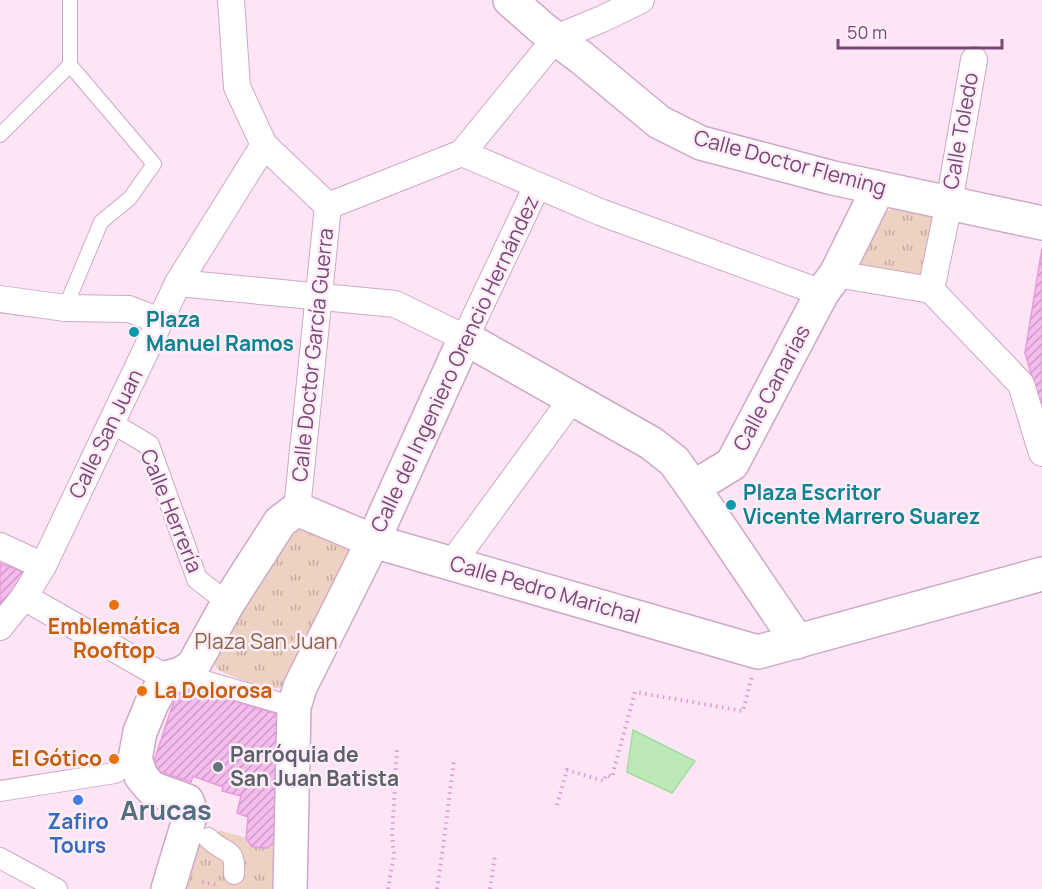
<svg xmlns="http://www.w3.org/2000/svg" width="1042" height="889" viewBox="0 0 1042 889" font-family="Manrope,sans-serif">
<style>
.grass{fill:url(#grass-tufts)}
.water{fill:#bde9b8;stroke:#a3dc9d;stroke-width:1.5}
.building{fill:url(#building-hatch);stroke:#e99adf;stroke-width:1.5}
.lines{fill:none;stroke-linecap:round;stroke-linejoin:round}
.service-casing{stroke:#cea8c7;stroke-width:16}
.pedestrian-casing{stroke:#cea8c7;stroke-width:22}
.minor-casing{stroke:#cea8c7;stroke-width:28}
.tertiary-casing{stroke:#cea8c7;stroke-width:36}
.path{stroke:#db9dd2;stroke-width:4;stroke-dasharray:1.5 4.5;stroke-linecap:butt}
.service{stroke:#fff;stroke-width:14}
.pedestrian{stroke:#fff;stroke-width:20}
.minor{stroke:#fff;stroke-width:26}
.tertiary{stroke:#fff;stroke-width:33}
.culture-dot{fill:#0f9aa8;stroke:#ffedf9;stroke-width:2}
.food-dot{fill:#e8710a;stroke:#ffedf9;stroke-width:2}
.worship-dot{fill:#6b7280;stroke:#ffedf9;stroke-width:2}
.shop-dot{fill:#3f7fe0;stroke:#ffedf9;stroke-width:2}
.labels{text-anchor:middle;stroke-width:5;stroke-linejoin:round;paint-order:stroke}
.street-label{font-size:21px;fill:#794874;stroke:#ffedf9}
.culture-label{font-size:21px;font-weight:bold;fill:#0d838f;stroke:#ffedf9;text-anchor:start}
.food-label{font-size:21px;font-weight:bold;fill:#c56008;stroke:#ffedf9}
.park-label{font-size:21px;fill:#8c6544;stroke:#ffedf9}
.worship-label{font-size:21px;font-weight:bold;fill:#5b616d;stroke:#ffedf9;text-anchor:start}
.shop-label{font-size:21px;font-weight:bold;fill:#366cbe;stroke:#ffedf9}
.district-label{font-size:27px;font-weight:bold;fill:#536e81;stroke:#ffedf9}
</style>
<defs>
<pattern id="grass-tufts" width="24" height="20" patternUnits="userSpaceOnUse" patternTransform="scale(1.5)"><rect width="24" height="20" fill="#edd1c2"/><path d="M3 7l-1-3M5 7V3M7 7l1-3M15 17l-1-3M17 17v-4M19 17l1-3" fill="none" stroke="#c5aca2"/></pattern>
<pattern id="building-hatch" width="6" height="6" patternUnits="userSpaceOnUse" patternTransform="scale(1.5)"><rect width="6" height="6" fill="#f5bbed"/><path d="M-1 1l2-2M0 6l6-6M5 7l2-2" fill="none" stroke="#cb9ac5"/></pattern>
</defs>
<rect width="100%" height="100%" fill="#fee5f5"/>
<g class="grass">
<polygon points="899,206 932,211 937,222 927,271 913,281 860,266 886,212"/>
<path d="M294,525L352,550L286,686C270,694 238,678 222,672L217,669L212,658Z"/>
<polygon points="219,830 246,838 252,847 267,848 278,840 279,889 180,889 197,835 216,840"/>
</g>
<polygon class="water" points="633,730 695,761 672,793 627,772"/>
<g class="building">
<polygon points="1042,248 1042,412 1025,353"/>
<polygon points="0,563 30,575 0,611"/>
<polygon points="184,686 278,714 278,840 267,848 252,847 246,838 248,817 237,813 241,796 222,791 223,787 193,776 191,782 158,771 153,764 177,692"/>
</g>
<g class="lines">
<g class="service-casing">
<g id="service">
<polyline points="0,135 70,65 70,0"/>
<polyline points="65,308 101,222 130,198 154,164 70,65"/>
</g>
</g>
<g class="pedestrian-casing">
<g id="pedestrian">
<polyline points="112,423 149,445 197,579 228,603"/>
<polyline points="181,674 294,707"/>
<polyline points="0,791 115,773 135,759"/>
<path d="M208,838C224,855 236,845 234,874"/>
<polyline points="0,858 57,889"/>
</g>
</g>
<g class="minor-casing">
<g id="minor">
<polyline points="231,0 237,87 264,145 328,206"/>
<polyline points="462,153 600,212 822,293"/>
<polyline points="328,206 462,153 556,38 602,19 641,0"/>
<polyline points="836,274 931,290"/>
<polyline points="178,283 395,304 465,338 537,186"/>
<polyline points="931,290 949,203 974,60"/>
<polyline points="931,290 1021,384 1042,453"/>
<polyline points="0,299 65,308 129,309 160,321"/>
<polyline points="297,509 328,206"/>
<polyline points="0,546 43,566"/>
<polyline points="455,564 458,555 572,399"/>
<polyline points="24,597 166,678"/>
<polyline points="0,627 24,597 43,566 178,283 264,145"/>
</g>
</g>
<g class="tertiary-casing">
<g id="tertiary">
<polyline points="510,0 543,29 582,58 659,122 701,143 833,178 1042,223"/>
<polyline points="692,486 699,484 732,464 822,293 836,274 878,189"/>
<polyline points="168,889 191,813 187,801 151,788 141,776 135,759 140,732 152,703 166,678 181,674 193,666 228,603 280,522 297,509 373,541 758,652 1042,574"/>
<polyline points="290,889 294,707 300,687 373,541 465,338 651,443 674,461 692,486 791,632 797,642"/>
</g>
</g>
<g class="path">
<polyline points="557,805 567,770 604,781 606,775 612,777 635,692 743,711 752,676"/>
<polyline points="202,882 218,885"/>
<polyline points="388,889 394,855 392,836 397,750"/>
<polyline points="437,889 442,855 454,760"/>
<polyline points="490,889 495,856"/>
</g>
<use href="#service" class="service"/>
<use href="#pedestrian" class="pedestrian"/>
<use href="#minor" class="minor"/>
<use href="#tertiary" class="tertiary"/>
</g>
<g class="culture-dot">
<circle cx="134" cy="332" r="6"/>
<circle cx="731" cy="505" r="6"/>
</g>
<g class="food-dot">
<circle cx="114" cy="605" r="6"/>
<circle cx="142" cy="691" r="6"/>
<circle cx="114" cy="759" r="6"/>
</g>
<circle class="worship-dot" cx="218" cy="767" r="6"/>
<circle class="shop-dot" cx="78" cy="800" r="6"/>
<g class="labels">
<g class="street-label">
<text transform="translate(961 131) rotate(-80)" y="7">Calle Toledo</text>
<text transform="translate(790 163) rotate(15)" y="7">Calle Doctor Fleming</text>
<text transform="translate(313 355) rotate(-84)" y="7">Calle Doctor García Guerra</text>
<text transform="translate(455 364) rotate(-65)" y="7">Calle del Ingeniero Orencio Hernández</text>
<text transform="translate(772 388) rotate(-62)" y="7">Calle Canarias</text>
<text transform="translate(106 434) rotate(-64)" y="7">Calle San Juan</text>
<text transform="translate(171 511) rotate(68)" y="7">Calle Herrería</text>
<text transform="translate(545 590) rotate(16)" y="7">Calle Pedro Marichal</text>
</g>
<g class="culture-label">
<text x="146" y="327">Plaza<tspan x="146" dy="24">Manuel Ramos</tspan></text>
<text x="743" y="500">Plaza Escritor<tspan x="743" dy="24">Vicente Marrero Suarez</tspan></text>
</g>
<g class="food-label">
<text x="114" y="634">Emblemática<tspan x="114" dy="24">Rooftop</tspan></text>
<text x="154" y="698" text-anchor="start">La Dolorosa</text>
<text x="102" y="766" text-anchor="end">El Gótico</text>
</g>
<g class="park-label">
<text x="266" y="649">Plaza San Juan</text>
</g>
<g class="worship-label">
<text x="230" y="762">Parróquia de<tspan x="230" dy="24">San Juan Batista</tspan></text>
</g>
<g class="shop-label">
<text x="78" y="829">Zafiro<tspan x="78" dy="24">Tours</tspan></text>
</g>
<g class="district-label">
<text x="166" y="820">Arucas</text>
</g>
</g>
<path d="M838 39v9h164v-9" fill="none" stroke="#794874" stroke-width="3"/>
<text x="847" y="39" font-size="18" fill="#794874" stroke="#ffedf9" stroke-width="4.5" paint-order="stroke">50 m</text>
</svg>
